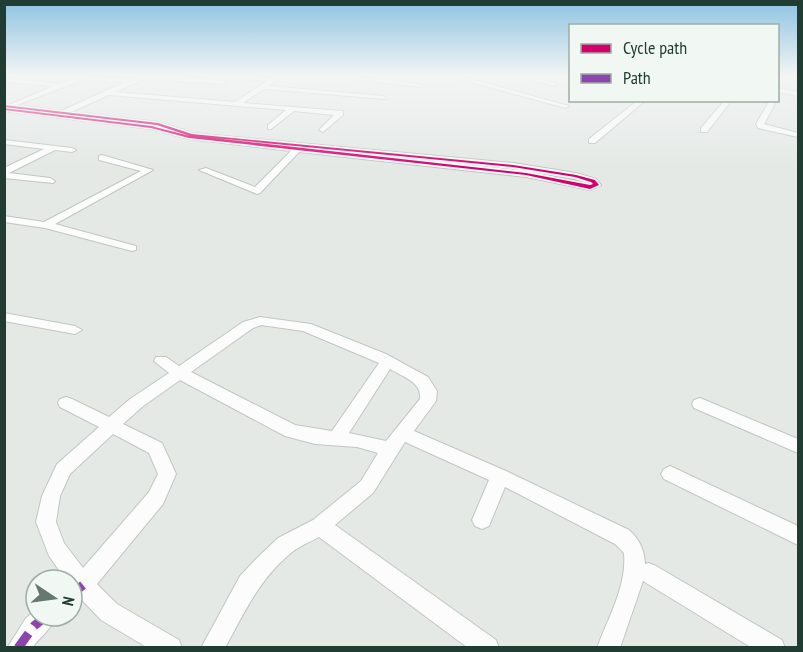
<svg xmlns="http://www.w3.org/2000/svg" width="803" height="652" viewBox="0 0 803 652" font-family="'PT Sans Narrow',sans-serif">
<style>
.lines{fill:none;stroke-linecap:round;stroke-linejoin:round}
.street-casing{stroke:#c1c6c3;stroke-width:2}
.street{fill:#fbfcfb;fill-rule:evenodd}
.quiet{stroke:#8e44ad;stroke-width:9;stroke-dasharray:18 9;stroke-linecap:butt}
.cycleway-casing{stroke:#f1f8f4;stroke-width:3}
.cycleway{fill:#d6006c;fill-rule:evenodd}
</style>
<rect width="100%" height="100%" fill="#e4e9e6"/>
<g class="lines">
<g class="street-casing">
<g id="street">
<path d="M79,76L132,79C154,70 200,79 224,81L226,84L144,79L115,92L235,102L267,81L234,79L231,76L272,78L282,76L269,86L384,96L386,99L264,89L243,103L343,111V115L323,132L319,130L334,115L294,111L271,129H268V125L286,110L109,95L71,112L158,122L193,133L513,163L576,173L596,179L601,185L590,190L526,177L299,152L260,193L257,194L199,170L206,168L255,187L291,151L189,139L151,129L4,111V104L9,105L53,86L4,82V78L61,84ZM82,80L125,82L61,111L17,105ZM399,157L513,169L575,179L590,184L526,171Z"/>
<polygon points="329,76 353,76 424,85 421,87"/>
<polygon points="449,76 460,76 569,106 566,108"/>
<polygon points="518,76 530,76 557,84 554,86"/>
<polygon points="778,88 798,92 798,96 778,92"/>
<polygon points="638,100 646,100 595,143 589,143 589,139"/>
<polygon points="725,100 732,100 707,132 701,132 701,128"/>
<polygon points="770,100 777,100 764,124 798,133 798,137 758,128 756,124"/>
<polygon points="4,140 72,148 76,150 72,152 55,150 9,173 50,178 55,181 53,183 4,178 4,168 44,149 4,144"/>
<polygon points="102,155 153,170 55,224 136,246 136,250 132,251 45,228 4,222 4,216 44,222 141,171 99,160 99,156"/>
<polygon points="4,313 75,326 82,330 75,334 4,321"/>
<path d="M260,317L311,324L386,354L428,377L437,391L436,401L414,431L506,471L629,530C640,540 644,549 645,564L649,563L656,566L782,640L785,648H752L643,581L620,648H597C608,618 627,586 624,553L615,544L505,487L489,526L482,529L475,526L472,520L489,480L405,442L373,493L335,525L496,640L499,648H468L319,537C310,542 299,546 291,553C260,578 244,613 225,648H201L240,576L256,559L278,538L313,520L361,481L378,453L357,447L315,444L285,436L180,380L142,407L123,424L162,443L176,474L163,504L97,584L117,604L179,640L182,648H148L101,620L82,600L72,605V580H66L49,556L36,522L42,496L57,464L99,427L60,407L58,403L60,399L66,397L72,399L109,417L130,399L169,373L154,361L156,357H166L179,366L243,322ZM261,325L303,331L379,363L332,431L295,425L191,372L253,328ZM390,369C403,377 422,382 420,399L386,441L349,433ZM113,434L149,453L158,474L149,492L83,568L64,543L56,522L60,496L70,474Z"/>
<polygon points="700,398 798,439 798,453 694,408 692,404 694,400"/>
<polygon points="670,466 798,526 798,545 664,479 661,474 664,469"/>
<path d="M36,610V616H57C52,628 40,637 32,648H7L26,618Z"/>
</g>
</g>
<use href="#street" class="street"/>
<g class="quiet">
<polyline points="72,594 83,585"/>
<polyline points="18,648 34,626 46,616"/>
</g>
<g class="cycleway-casing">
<path id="cycleway" d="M4,105L158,123L192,134L513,165L576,175L595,180L599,185L590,189L526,175L189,138L151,128L4,110V108L151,126L190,136L157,125L4,107ZM214,138L513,167L575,177L591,182L593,184L590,185L526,173Z"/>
</g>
<use href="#cycleway" class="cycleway"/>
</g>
<linearGradient id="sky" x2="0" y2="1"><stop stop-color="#8dc2e1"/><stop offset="0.45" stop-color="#f3f5f4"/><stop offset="1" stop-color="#f3f5f4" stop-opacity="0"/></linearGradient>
<rect width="803" height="168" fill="url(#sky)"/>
<rect width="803" height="652" fill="none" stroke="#213c32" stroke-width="12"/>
<rect x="569" y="24" width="210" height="78" fill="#f1f8f4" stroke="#9eada6" stroke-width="1.5"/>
<rect x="581" y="44" width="30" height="9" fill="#d6006c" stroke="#9eada6" stroke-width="1.5"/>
<text x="623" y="54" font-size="18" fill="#213c32">Cycle path</text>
<rect x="581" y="74" width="30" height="9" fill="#8e44ad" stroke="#9eada6" stroke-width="1.5"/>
<text x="623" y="84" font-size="18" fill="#213c32">Path</text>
<g transform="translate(54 598) rotate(103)"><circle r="28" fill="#f1f8f4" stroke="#9eada6" stroke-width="1.5"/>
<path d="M0-4.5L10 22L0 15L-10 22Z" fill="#657971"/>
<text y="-9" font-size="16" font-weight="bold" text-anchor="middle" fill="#213c32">N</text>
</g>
</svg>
